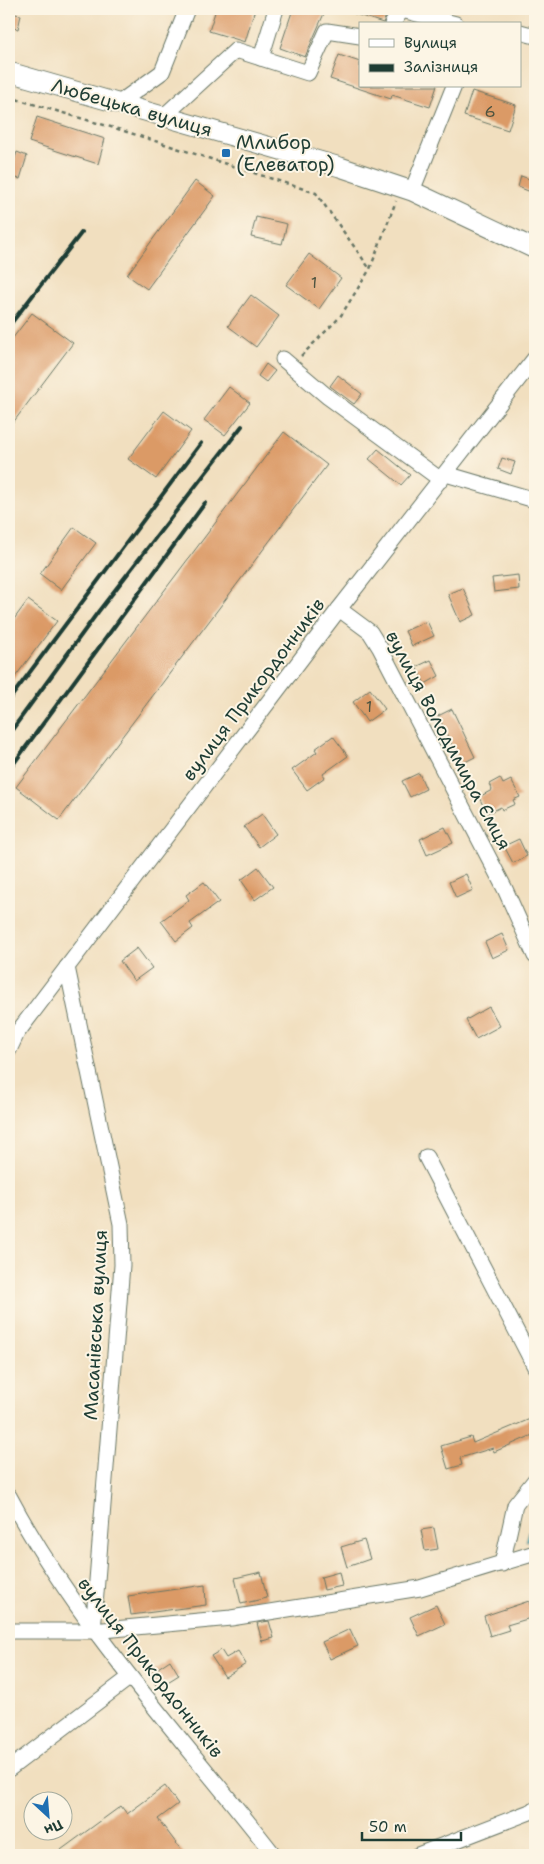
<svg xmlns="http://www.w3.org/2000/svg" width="544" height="1864" viewBox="0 0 544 1864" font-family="'Shantell Sans',sans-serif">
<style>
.water{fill:#4cb8c8;stroke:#367a7e}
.building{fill:#db9a66}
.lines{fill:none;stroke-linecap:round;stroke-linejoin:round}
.minor-casing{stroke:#687665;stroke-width:17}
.major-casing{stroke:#687665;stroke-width:21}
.path{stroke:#687665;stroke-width:2.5;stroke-dasharray:4 4;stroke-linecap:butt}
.minor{stroke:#fff;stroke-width:15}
.major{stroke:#fff;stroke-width:19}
.rail{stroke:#1f3d34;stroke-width:4}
.poi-dot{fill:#1f6fb2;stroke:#fcf5e5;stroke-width:2}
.labels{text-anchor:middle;stroke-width:4;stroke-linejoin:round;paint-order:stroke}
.number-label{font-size:16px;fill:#4e5440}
.street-label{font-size:19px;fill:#1f3d34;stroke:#fcf5e5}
.poi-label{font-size:19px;fill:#1f3d34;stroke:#fcf5e5;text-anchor:start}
</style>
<rect width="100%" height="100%" fill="#fcf5e5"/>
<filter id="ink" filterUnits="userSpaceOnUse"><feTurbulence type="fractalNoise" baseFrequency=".02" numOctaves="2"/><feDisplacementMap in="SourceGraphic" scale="10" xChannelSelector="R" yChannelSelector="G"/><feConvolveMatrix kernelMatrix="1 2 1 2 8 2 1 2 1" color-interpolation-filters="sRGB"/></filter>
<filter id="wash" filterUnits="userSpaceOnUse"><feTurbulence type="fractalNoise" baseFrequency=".0096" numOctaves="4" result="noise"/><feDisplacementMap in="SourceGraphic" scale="20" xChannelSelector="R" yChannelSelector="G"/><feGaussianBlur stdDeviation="1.12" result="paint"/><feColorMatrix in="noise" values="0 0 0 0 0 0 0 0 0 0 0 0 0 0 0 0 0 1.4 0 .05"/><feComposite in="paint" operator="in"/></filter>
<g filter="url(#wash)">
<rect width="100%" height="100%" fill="#f1dfbf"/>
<polygon class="water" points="535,1512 535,1538 526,1541"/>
<g id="blocks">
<g class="building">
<polygon points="216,9 255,9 245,42 209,31"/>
<polygon points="293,9 326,9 305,57 280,48"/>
<polygon points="347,9 389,9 383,23 346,11"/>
<polygon points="9,13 21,15 18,29 9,27"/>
<polygon points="339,55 360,62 360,86 437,86 430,107 392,95 391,99 330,79"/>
<polygon points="472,91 516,105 508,130 464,116"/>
<polygon points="37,117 105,139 98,164 29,142"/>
<polygon points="17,152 27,156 20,179 9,176"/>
<polygon points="521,176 535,181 531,192 518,187"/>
<polygon points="195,181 215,196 147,289 127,275"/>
<polygon points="256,217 287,224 282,244 251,237"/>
<polygon points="309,254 341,278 319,309 286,285"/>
<polygon points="251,295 279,316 256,347 228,326"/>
<polygon points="32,313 73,343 9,428 9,343"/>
<polygon points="266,364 275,371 266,382 258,376"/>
<polygon points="338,375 362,394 354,404 330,386"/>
<polygon points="229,387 250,403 225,435 204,420"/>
<polygon points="164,411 191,431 156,479 128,459"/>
<polygon points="284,432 327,465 59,820 16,787"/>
<polygon points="378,449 410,475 401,485 369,459"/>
<polygon points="502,458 515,462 511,474 498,469"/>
<polygon points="74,527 96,543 61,590 40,574"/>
<polygon points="518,575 519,589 494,592 492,578"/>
<polygon points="463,588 475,615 460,622 448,594"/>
<polygon points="28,600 57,621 9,685 9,626"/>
<polygon points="427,621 434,636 412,646 405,631"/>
<polygon points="431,660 439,676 425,684 416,667"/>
<polygon points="370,689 385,709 367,722 353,702"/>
<polygon points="452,709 475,757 461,764 438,716"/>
<polygon points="333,736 348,756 323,774 325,777 307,790 292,770 317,752 315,749"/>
<polygon points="419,773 426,789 410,797 402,781"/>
<polygon points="500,778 503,784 511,780 520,797 513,800 515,804 502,810 501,807 487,814 479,797 492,790 489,784"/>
<polygon points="262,814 276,834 259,847 244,827"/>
<polygon points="445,827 453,843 427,855 420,839"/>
<polygon points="519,839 527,856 513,863 504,846"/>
<polygon points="258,867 273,887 255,900 241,880"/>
<polygon points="466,874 473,890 456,898 449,882"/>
<polygon points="204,882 219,902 190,923 193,928 176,941 161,921 189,900 186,895"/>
<polygon points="502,934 509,950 492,958 485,942"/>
<polygon points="137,948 152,968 134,981 120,961"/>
<polygon points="489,1007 500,1026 476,1039 466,1020"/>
<polygon points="535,1417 535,1434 494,1452 493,1448 460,1458 462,1465 448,1469 441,1446 471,1437 473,1443"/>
<polygon points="434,1528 438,1549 425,1551 421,1530"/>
<polygon points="364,1540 370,1559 347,1567 341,1547"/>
<polygon points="261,1572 267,1598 241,1604 235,1578"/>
<polygon points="339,1572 342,1586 324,1590 321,1577"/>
<polygon points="205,1585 206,1605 131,1615 128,1596"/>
<polygon points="529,1601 534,1617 507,1625 509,1630 490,1636 484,1616"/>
<polygon points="436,1605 445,1624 419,1636 410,1617"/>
<polygon points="269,1621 274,1638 262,1641 257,1623"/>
<polygon points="350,1629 358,1646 330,1659 322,1642"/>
<polygon points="221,1650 226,1658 238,1651 246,1664 225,1677 211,1656"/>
<polygon points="170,1660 179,1675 158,1688 149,1674"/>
<polygon points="165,1786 178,1804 158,1819 185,1855 54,1855 121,1806 127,1814"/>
</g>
</g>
</g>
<g filter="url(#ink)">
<use href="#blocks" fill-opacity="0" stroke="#687665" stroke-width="1"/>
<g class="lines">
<g class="minor-casing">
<g id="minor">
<polyline points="392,24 402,10 456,24"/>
<polyline points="520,32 535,36"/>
<polyline points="261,58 276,9"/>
<polyline points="119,103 162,72 187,9"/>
<polyline points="164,116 236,50 308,73 327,31 360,36"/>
<polyline points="412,191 454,86"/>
<polyline points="283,359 328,397 441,480"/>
<polyline points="446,474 535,500"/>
<polyline points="339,609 370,632 380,648 505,889 535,956"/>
<polyline points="67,967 121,1224 122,1265 93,1631 231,1618 420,1588 535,1553"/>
<polyline points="9,1050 17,1033 339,609 535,358"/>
<polyline points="426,1157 535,1367"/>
<path d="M9,1496C79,1628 182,1737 274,1855"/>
<polyline points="502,1564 515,1505 535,1480"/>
<polyline points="9,1631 93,1631"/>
<polyline points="9,1769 129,1678"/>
<polyline points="418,1855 535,1810"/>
</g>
</g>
<g class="major-casing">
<polyline id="major" points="9,72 340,167 412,191 535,249"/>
</g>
<g class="path">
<polyline points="9,97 121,130 316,193 370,269"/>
<polyline points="301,356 340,317 370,269 396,201"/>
</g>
<use href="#minor" class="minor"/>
<use href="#major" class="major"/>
<g class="rail">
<polyline points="9,326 82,232"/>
<polyline points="9,700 201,443"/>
<polyline points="9,734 98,612 242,426"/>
<polyline points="9,770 205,503"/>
</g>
</g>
</g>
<rect class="poi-dot" x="221" y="148" width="10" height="10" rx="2.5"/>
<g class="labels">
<g class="number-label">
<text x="490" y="117">6</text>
<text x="314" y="288">1</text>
<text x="369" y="712">1</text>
</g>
<g class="street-label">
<text transform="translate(132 107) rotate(16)" y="7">Любецька вулиця</text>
<text transform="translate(253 689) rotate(-53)" y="7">вулиця Прикордонників</text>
<text transform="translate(449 740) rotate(62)" y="7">вулиця Володимира Ємця</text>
<text transform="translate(95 1325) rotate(-87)" y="7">Масанівська вулиця</text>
<text transform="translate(151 1667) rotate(52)" y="7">вулиця Прикордонників</text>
</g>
<g class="poi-label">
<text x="236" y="149">Млибор<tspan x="236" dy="22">(Елеватор)</tspan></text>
</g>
</g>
<rect width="544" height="1864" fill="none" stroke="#fcf5e5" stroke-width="30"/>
<rect x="359" y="22" width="162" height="65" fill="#fcf5e5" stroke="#a4ab9e"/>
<rect x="369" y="39" width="25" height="8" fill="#ffffff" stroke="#a4ab9e"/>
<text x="404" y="48" font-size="15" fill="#1f3d34">Вулиця</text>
<rect x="369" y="64" width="25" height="8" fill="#1f3d34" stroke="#a4ab9e"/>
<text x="404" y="72" font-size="15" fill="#1f3d34">Залізниця</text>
<g transform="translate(48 1816) rotate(154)"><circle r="24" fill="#fcf5e5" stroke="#a4ab9e"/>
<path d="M0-4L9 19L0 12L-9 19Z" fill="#1f6fb2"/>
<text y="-8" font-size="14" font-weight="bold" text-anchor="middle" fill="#1f3d34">Пн</text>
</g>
<path d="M362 1832v8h99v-8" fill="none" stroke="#1f3d34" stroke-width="2.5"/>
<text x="369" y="1832" font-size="15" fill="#1f3d34" stroke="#fcf5e5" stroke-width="4" paint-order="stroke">50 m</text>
</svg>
